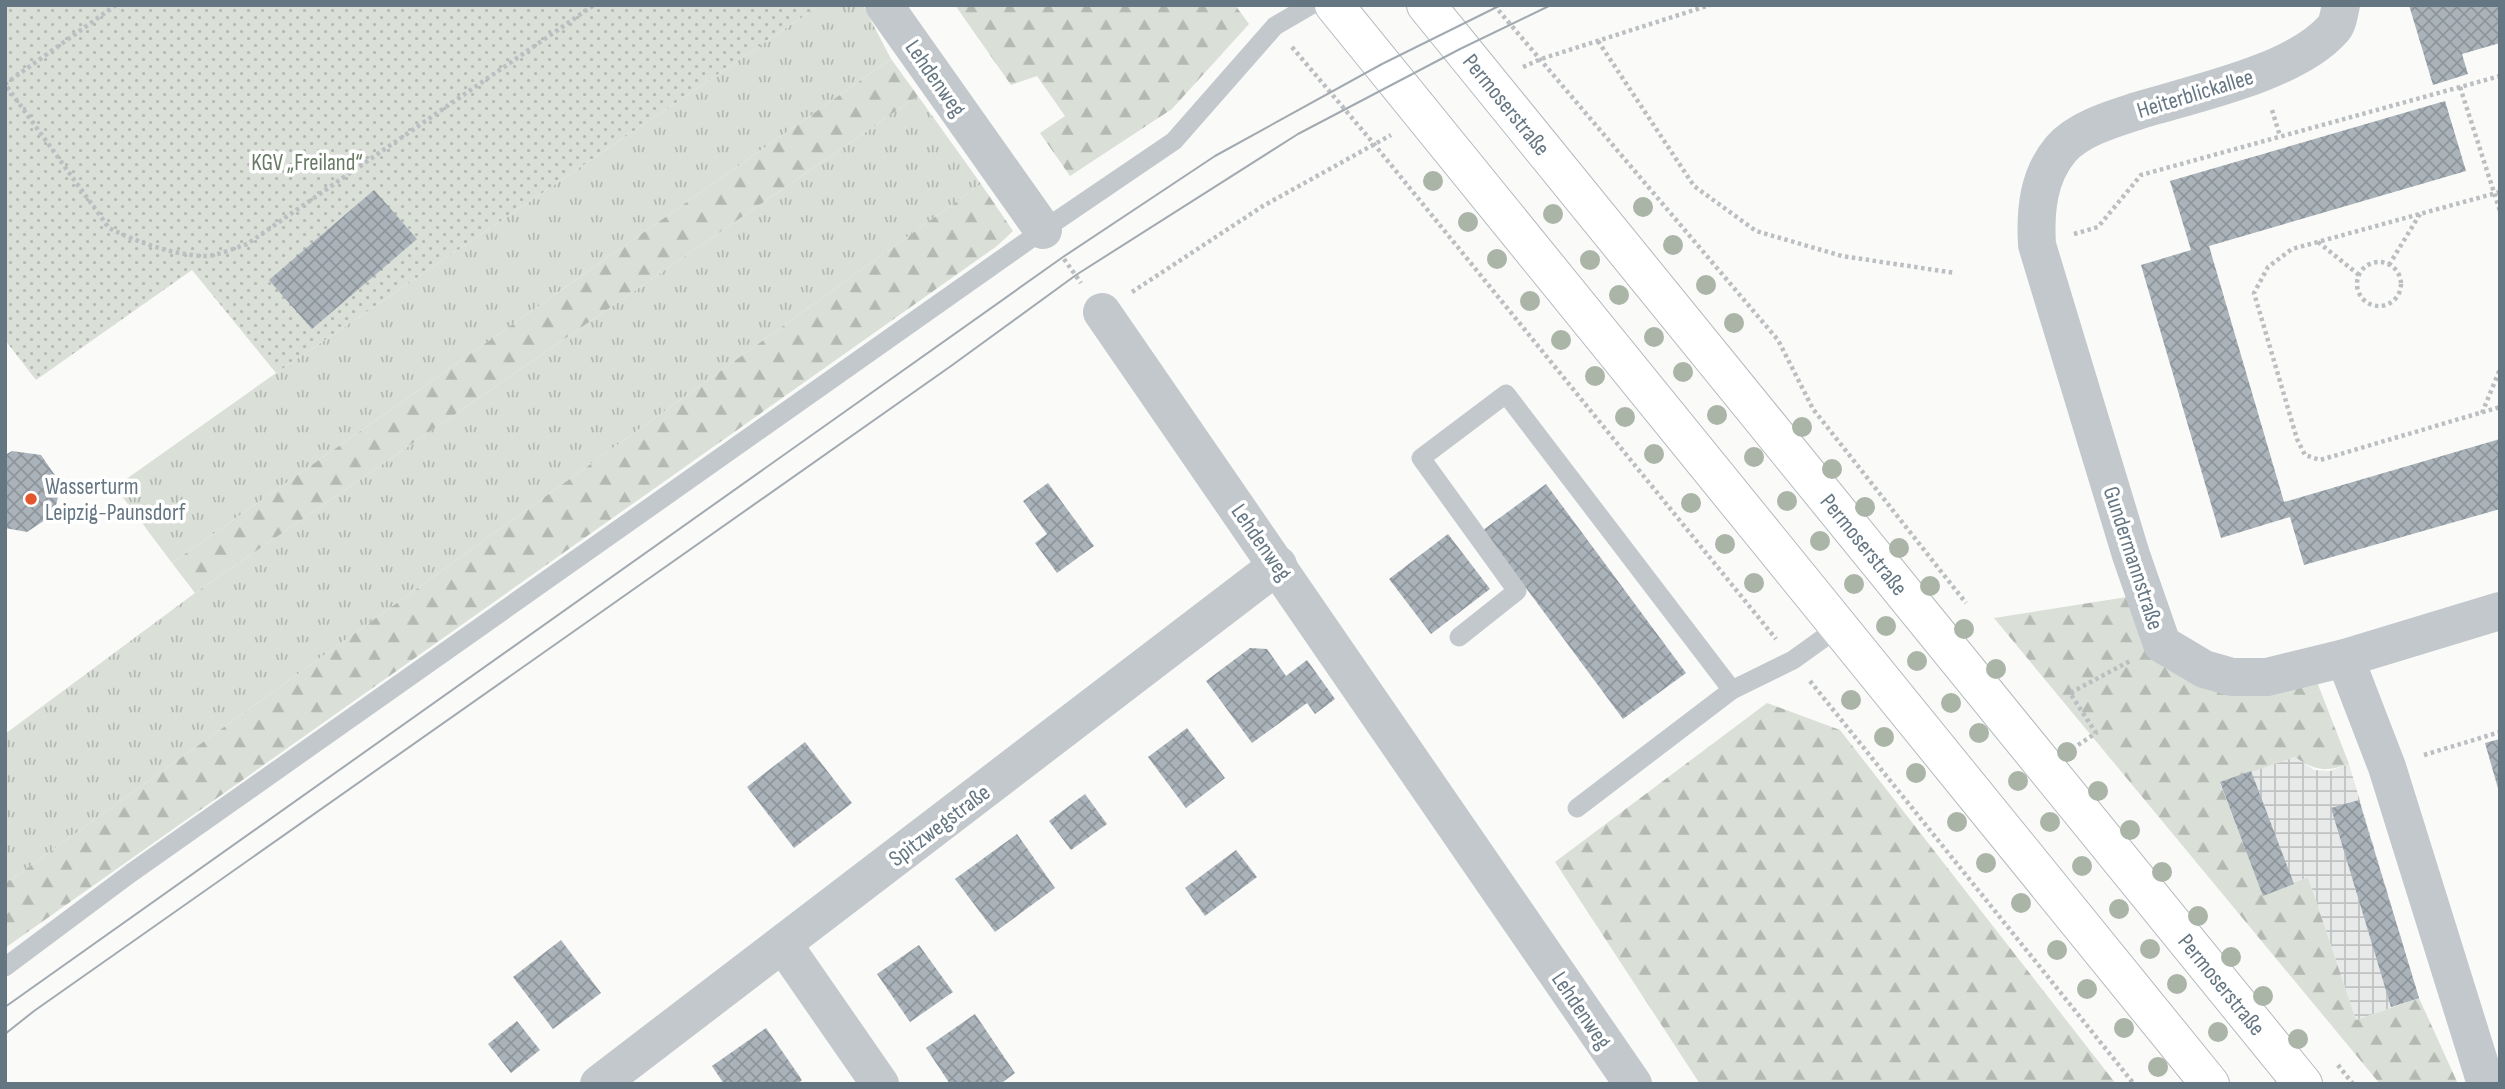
<svg xmlns="http://www.w3.org/2000/svg" width="2505" height="1089" viewBox="0 0 2505 1089" font-family="'Sofia Sans Condensed',sans-serif">
<style>
.industrial{fill:url(#industrial-grid)}
.grass{fill:url(#grass-tufts)}
.forest{fill:url(#forest-firs)}
.garden{fill:url(#garden-dots)}
.building{fill:url(#building-cross-hatch)}
.lines{fill:none;stroke-linecap:round;stroke-linejoin:round}
.primary-casing{stroke:#b5babe;stroke-width:40}
.path{stroke:#bbbfc2;stroke-width:4.5;stroke-dasharray:3.5 3.5;stroke-linecap:butt}
.service{stroke:#c3c8cc;stroke-width:19}
.minor{stroke:#c3c8cc;stroke-width:38}
.primary{stroke:#fff;stroke-width:38}
.tram{stroke:#a2aab0;stroke-width:2}
.tree{fill:#aab4a7}
.poi-dot{fill:#e4572e;stroke:#fff;stroke-width:2.5}
.labels{text-anchor:middle;stroke-width:7;stroke-linejoin:round;paint-order:stroke}
.street-label{font-size:23px;fill:#657683;stroke:#fff}
.park-label{font-size:23px;fill:#687a64;stroke:#fff}
.poi-label{font-size:23px;fill:#657683;stroke:#fff;text-anchor:start}
</style>
<defs>
<pattern id="industrial-grid" width="8" height="8" patternUnits="userSpaceOnUse" patternTransform="scale(1.75)"><rect width="8" height="8" fill="#e8e9e9"/><path d="M0 4h8M4 0v8" fill="none" stroke="#c0c1c2"/></pattern>
<pattern id="grass-tufts" width="24" height="20" patternUnits="userSpaceOnUse" patternTransform="scale(1.75)"><rect width="24" height="20" fill="#dadfd7"/><path d="M3 7l-1-3M5 7V3M7 7l1-3M15 17l-1-3M17 17v-4M19 17l1-3" fill="none" stroke="#b4b9b4"/></pattern>
<pattern id="forest-firs" width="22" height="20" patternUnits="userSpaceOnUse" patternTransform="scale(1.75)"><rect width="22" height="20" fill="#dadfd7"/><path d="M5 1l3.5 6h-7zM16 11l3.5 6h-7z" fill="#b4b9b4"/></pattern>
<pattern id="garden-dots" width="8" height="8" patternUnits="userSpaceOnUse" patternTransform="scale(1.75)"><rect width="8" height="8" fill="#dadfd7"/><path d="M2 2h.1M6 6h.1" fill="none" stroke="#b4b9b4" stroke-width="1.8" stroke-linecap="round"/></pattern>
<pattern id="building-cross-hatch" width="8" height="8" patternUnits="userSpaceOnUse" patternTransform="scale(1.75)"><rect width="8" height="8" fill="#aab3b9"/><path d="M0 0l8 8M0 8l8-8" fill="none" stroke="#8e969c"/></pattern>
</defs>
<rect width="100%" height="100%" fill="#fafaf8"/>
<polygon class="industrial" points="2295,757 2314,770 2330,771 2349,764 2419,998 2356,1020 2308,877 2263,896 2220,782"/>
<g class="grass">
<polygon points="820,5 863,5 891,59 172,563 115,487 276,373"/>
<polygon points="918,96 981,184 5,884 5,734 195,593"/>
</g>
<g class="forest">
<polygon points="955,5 1235,5 1249,24 1172,109 1070,176 1040,133 1065,116 1037,76 1011,85"/>
<polygon points="891,59 918,96 195,593 172,563"/>
<polygon points="981,184 1013,231 997,246 5,948 5,884"/>
<path d="M2127,597L2214,691L2257,696L2317,682L2349,764C2326,772 2315,771 2295,757L2220,783L2263,895L2308,877L2356,1020L2419,998L2458,1084H2380L1994,618Z"/>
<polygon points="1767,703 1840,730 2116,1084 1700,1084 1555,862"/>
</g>
<polygon class="garden" points="5,5 820,5 276,373 192,270 36,380 5,340"/>
<g class="building">
<polygon points="2409,5 2500,5 2500,43 2462,54 2468,74 2433,85"/>
<polygon points="2445,101 2466,171 2209,246 2284,502 2500,439 2500,509 2304,565 2290,517 2221,538 2141,265 2191,250 2170,181"/>
<polygon points="374,190 417,239 312,329 269,280"/>
<polygon points="12,451 41,455 61,484 54,514 27,532 5,528 5,455"/>
<polygon points="1048,483 1094,546 1057,573 1035,543 1047,534 1023,501"/>
<polygon points="1546,484 1686,673 1623,719 1483,530"/>
<polygon points="1448,534 1490,589 1431,634 1389,579"/>
<polygon points="1250,648 1267,649 1286,676 1307,660 1335,699 1315,714 1307,703 1252,743 1206,681"/>
<polygon points="1187,728 1225,778 1186,808 1148,757"/>
<polygon points="2500,739 2500,792 2499,792 2485,743"/>
<polygon points="805,742 852,803 794,848 747,787"/>
<polygon points="2251,771 2294,884 2263,896 2220,782"/>
<polygon points="1085,794 1107,824 1071,850 1049,821"/>
<polygon points="2359,800 2419,998 2391,1007 2331,808"/>
<polygon points="1017,834 1055,888 995,932 955,879"/>
<polygon points="1236,850 1257,877 1205,916 1185,888"/>
<polygon points="561,940 601,993 553,1029 513,977"/>
<polygon points="919,945 953,992 910,1022 877,974"/>
<polygon points="975,1014 1015,1073 1000,1084 950,1084 926,1048"/>
<polygon points="517,1021 540,1050 511,1073 488,1044"/>
<polygon points="766,1028 802,1080 797,1084 724,1084 712,1066"/>
</g>
<g class="lines">
<g class="primary-casing">
<g id="primary">
<polyline points="1334,5 2210,1084"/>
<path id="s1" d="M1426,5L2303,1084"/>
</g>
</g>
<g class="path">
<path d="M116,5L5,84L109,228C137,242 172,255 205,256C218,256 234,248 247,244L594,5"/>
<polyline points="1494,5 1778,340 1813,409 1966,603"/>
<polyline points="1598,41 1694,186 1756,231 1842,256 1955,273"/>
<polyline points="1292,47 1374,144 1776,639"/>
<polyline points="1523,67 1541,59 1710,5"/>
<polyline points="2460,87 2500,211"/>
<polyline points="2272,110 2280,136"/>
<polyline points="2500,192 2292,249 2268,267 2254,293 2297,439 2305,455 2320,460 2500,407"/>
<polyline points="2074,234 2098,227 2141,175 2500,76"/>
<polyline points="2318,242 2359,275"/>
<polyline points="1064,259 1081,283"/>
<circle cx="2379" cy="284" r="22"/>
<polyline points="2389,265 2420,214"/>
<polyline points="1132,292 1263,206 1391,135"/>
<polyline points="2482,413 2500,369"/>
<polyline points="1810,681 2134,1084"/>
<polyline points="2078,745 2096,733 2070,693 2130,661"/>
<polyline points="2424,755 2500,732"/>
<polyline points="2338,1065 2353,1084"/>
</g>
<g class="service">
<polyline points="1459,637 1517,591 1421,458 1506,394 1732,690"/>
<polyline points="1577,808 1732,690 1793,660 1839,627"/>
<polyline points="5,967 131,873 1043,230 1174,141 1275,26 1311,5"/>
</g>
<g class="minor">
<polyline points="884,5 1043,230"/>
<path d="M2341,5C2339,13 2338,25 2332,30C2294,73 2192,94 2137,111C2112,119 2078,129 2061,149C2038,176 2035,211 2037,245L2131,555L2162,644L2204,669L2232,677H2267L2345,658L2500,611"/>
<polyline points="1102,312 1633,1084"/>
<polyline points="2345,658 2387,767 2486,1084"/>
<polyline points="783,944 880,1084"/>
<polyline points="599,1084 1278,565"/>
</g>
<use href="#primary" class="primary"/>
<g class="tram">
<polyline points="5,1007 1063,257 1215,156 1382,64 1501,5"/>
<polyline points="5,1034 34,1011 951,366 1076,275 1298,134 1460,49 1551,5"/>
</g>
</g>
<g class="tree">
<circle cx="1433" cy="181" r="10"/>
<circle cx="1643" cy="207" r="10"/>
<circle cx="1553" cy="214" r="10"/>
<circle cx="1468" cy="222" r="10"/>
<circle cx="1673" cy="245" r="10"/>
<circle cx="1497" cy="259" r="10"/>
<circle cx="1590" cy="260" r="10"/>
<circle cx="1706" cy="285" r="10"/>
<circle cx="1619" cy="295" r="10"/>
<circle cx="1530" cy="301" r="10"/>
<circle cx="1734" cy="323" r="10"/>
<circle cx="1654" cy="337" r="10"/>
<circle cx="1561" cy="340" r="10"/>
<circle cx="1683" cy="372" r="10"/>
<circle cx="1595" cy="376" r="10"/>
<circle cx="1717" cy="415" r="10"/>
<circle cx="1625" cy="417" r="10"/>
<circle cx="1802" cy="427" r="10"/>
<circle cx="1654" cy="454" r="10"/>
<circle cx="1754" cy="457" r="10"/>
<circle cx="1832" cy="469" r="10"/>
<circle cx="1787" cy="501" r="10"/>
<circle cx="1691" cy="503" r="10"/>
<circle cx="1865" cy="507" r="10"/>
<circle cx="1820" cy="541" r="10"/>
<circle cx="1725" cy="544" r="10"/>
<circle cx="1899" cy="548" r="10"/>
<circle cx="1754" cy="583" r="10"/>
<circle cx="1854" cy="584" r="10"/>
<circle cx="1930" cy="586" r="10"/>
<circle cx="1886" cy="626" r="10"/>
<circle cx="1964" cy="629" r="10"/>
<circle cx="1917" cy="661" r="10"/>
<circle cx="1996" cy="669" r="10"/>
<circle cx="1851" cy="700" r="10"/>
<circle cx="1951" cy="703" r="10"/>
<circle cx="1979" cy="733" r="10"/>
<circle cx="1884" cy="737" r="10"/>
<circle cx="2067" cy="752" r="10"/>
<circle cx="1916" cy="773" r="10"/>
<circle cx="2018" cy="781" r="10"/>
<circle cx="2098" cy="791" r="10"/>
<circle cx="1957" cy="822" r="10"/>
<circle cx="2050" cy="822" r="10"/>
<circle cx="2130" cy="830" r="10"/>
<circle cx="1986" cy="863" r="10"/>
<circle cx="2082" cy="866" r="10"/>
<circle cx="2162" cy="872" r="10"/>
<circle cx="2021" cy="903" r="10"/>
<circle cx="2119" cy="909" r="10"/>
<circle cx="2198" cy="916" r="10"/>
<circle cx="2150" cy="949" r="10"/>
<circle cx="2057" cy="950" r="10"/>
<circle cx="2231" cy="957" r="10"/>
<circle cx="2177" cy="984" r="10"/>
<circle cx="2087" cy="989" r="10"/>
<circle cx="2263" cy="996" r="10"/>
<circle cx="2124" cy="1028" r="10"/>
<circle cx="2218" cy="1032" r="10"/>
<circle cx="2298" cy="1039" r="10"/>
<circle cx="2158" cy="1067" r="10"/>
</g>
<circle class="poi-dot" cx="31" cy="499" r="7"/>
<g class="labels">
<g class="street-label">
<text transform="translate(936 78) rotate(55)" y="8">Lehdenweg</text>
<text transform="translate(2195 93) rotate(-17)" y="8">Heiterblickallee</text>
<text dy="8" stroke="none"><textPath href="#s1" startOffset="128">Permoserstraße</textPath></text>
<text transform="translate(1262 542) rotate(55)" y="8">Lehdenweg</text>
<text dy="8" stroke="none"><textPath href="#s1" startOffset="695">Permoserstraße</textPath></text>
<text transform="translate(2134 558) rotate(72)" y="8">Gundermannstraße</text>
<text transform="translate(939 825) rotate(-37)" y="8">Spitzwegstraße</text>
<text dy="8" stroke="none"><textPath href="#s1" startOffset="1262">Permoserstraße</textPath></text>
<text transform="translate(1582 1010) rotate(56)" y="8">Lehdenweg</text>
</g>
<g class="park-label">
<text x="307" y="170">KGV „Freiland“</text>
</g>
<g class="poi-label">
<text x="45" y="494">Wasserturm<tspan x="45" dy="26">Leipzig-Paunsdorf</tspan></text>
</g>
</g>
<rect width="2505" height="1089" fill="none" stroke="#657683" stroke-width="14"/>
</svg>
